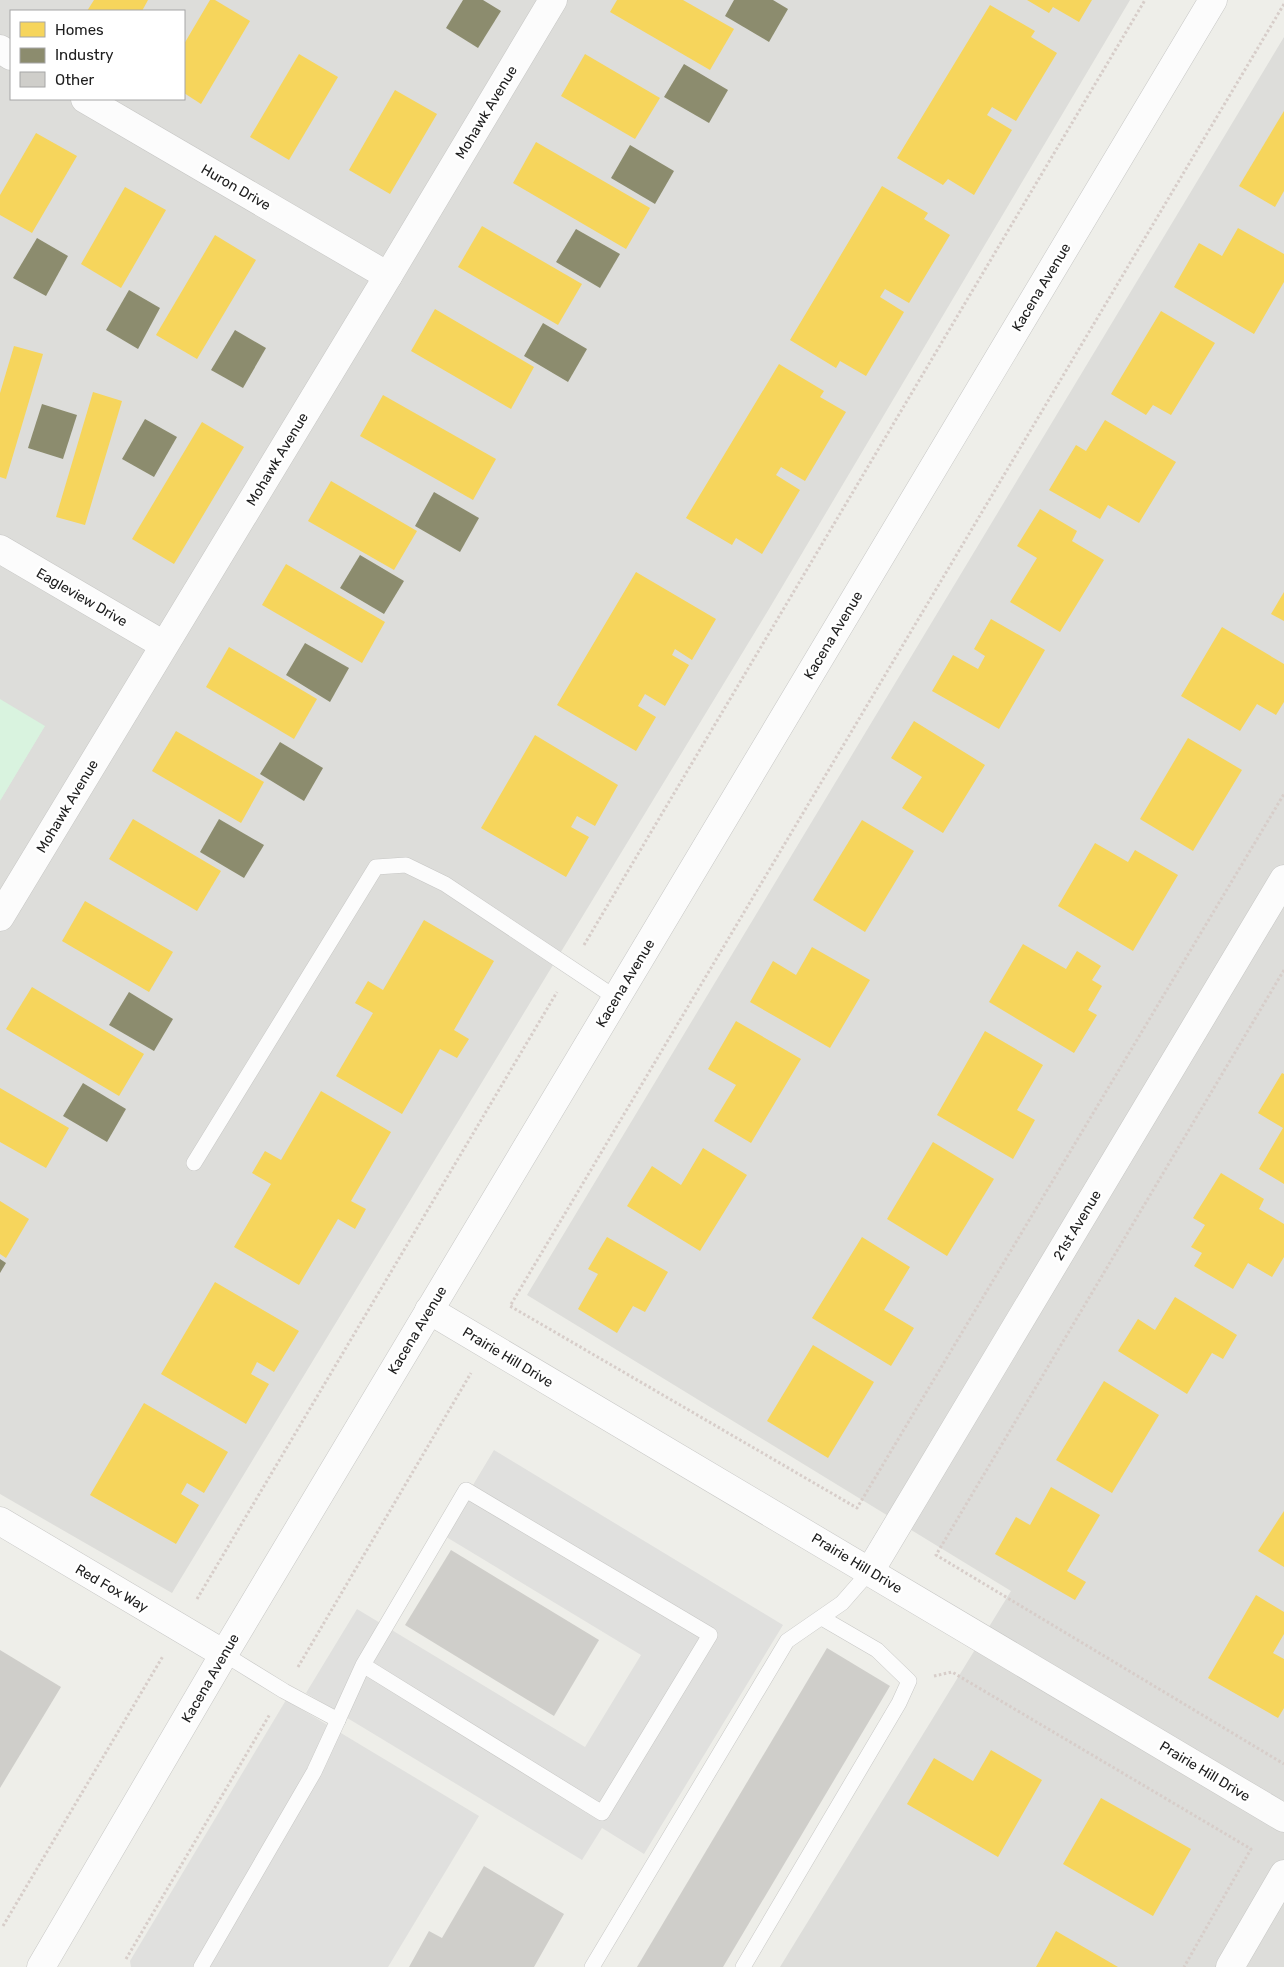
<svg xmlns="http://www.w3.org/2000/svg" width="1284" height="1967" viewBox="0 0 1284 1967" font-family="Rubik,sans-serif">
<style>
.residential{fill:#ddddda;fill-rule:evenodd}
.park{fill:#d9f3df}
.parking{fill:#e0e0de}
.homes{fill:#f6d55c}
.industry{fill:#8c8c6e}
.building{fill:#cfceca}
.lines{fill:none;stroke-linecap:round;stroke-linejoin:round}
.service-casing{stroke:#c7c7c5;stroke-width:16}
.minor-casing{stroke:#c7c7c5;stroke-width:29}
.path{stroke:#d7cdc9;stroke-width:3;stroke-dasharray:2.5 2.5;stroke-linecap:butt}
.service{stroke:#fcfcfc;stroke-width:15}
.minor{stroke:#fcfcfc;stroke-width:28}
.labels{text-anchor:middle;stroke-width:5;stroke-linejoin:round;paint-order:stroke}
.street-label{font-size:14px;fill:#202020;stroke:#fff}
</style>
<rect width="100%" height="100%" fill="#eeeee9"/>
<g class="residential">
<path d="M0,0H1130L769,609L172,1593L0,1494ZM11,11H184V99H11Z"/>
<polygon points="1284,37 1284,1967 780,1967 1011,1591 527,1295"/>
</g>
<polygon class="park" points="0,699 45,726 0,801"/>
<g class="parking">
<polygon points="494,1450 783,1625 644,1854 602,1828 582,1860 306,1693 357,1609 585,1747 641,1655 443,1535"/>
<polygon points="286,1700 479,1816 388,1967 131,1967 130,1961"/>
</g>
<g class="homes">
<polygon points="94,0 148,0 142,11 87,11"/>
<polygon points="210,0 215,0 250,21 201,104 184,93 184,44"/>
<polygon points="617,0 683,0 734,29 710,70 610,12"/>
<polygon points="1027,0 1092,0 1079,22 1053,7 1049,13"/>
<polygon points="990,5 1035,31 1031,37 1057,53 1016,121 992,107 987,115 1012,130 974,195 948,179 943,185 897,158"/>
<polygon points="299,54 338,77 289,160 250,137"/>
<polygon points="585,54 660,98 635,139 561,96"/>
<polygon points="395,90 437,114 390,194 349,170"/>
<polygon points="1284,111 1284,191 1275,207 1239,186"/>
<polygon points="36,133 77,156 32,233 0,215 0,195"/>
<polygon points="536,142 650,208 626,249 513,183"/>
<polygon points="882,186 928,213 924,219 950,235 909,303 885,289 880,297 904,312 866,376 840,361 836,368 790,340"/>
<polygon points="125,187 166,210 121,288 81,264"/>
<polygon points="482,226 582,284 558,325 458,267"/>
<polygon points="1238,228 1284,254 1284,282 1254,334 1174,287 1199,243 1222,256"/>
<polygon points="215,235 256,260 197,359 156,335"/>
<polygon points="435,309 534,367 511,409 411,351"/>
<polygon points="1161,311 1215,343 1171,415 1153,405 1146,415 1111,394"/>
<polygon points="14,346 43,354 6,479 0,477 0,393"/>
<polygon points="779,364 824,391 820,397 846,412 805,481 781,467 776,475 800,490 762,554 736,538 732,545 686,518"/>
<polygon points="93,392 122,401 85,525 56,517"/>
<polygon points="383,395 496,459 473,500 360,436"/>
<polygon points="1105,420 1176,462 1139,523 1108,505 1100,519 1049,490 1076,445 1086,451"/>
<polygon points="202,422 244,447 174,564 132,539"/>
<polygon points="331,481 417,531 394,570 308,521"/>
<polygon points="1040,509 1077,531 1072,541 1104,560 1060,632 1010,602 1037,558 1017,546"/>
<polygon points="286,564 385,622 362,663 262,605"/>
<polygon points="636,572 716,619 692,660 675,649 672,655 689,665 665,706 645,694 638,706 656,717 636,751 557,705"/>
<polygon points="1284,592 1284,621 1271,614"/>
<polygon points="991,619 1045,650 999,729 932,691 953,655 978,669 985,656 974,649"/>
<polygon points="1222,627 1284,664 1284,702 1276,715 1257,704 1240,731 1181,696"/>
<polygon points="229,647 317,699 294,739 206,687"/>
<polygon points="914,721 985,765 943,833 902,808 922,777 891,758"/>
<polygon points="176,731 264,782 241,823 152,771"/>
<polygon points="535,735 618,785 595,826 577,816 571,827 589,837 566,877 481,828"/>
<polygon points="1188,738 1242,770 1193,851 1140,819"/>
<polygon points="133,819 221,871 197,911 109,859"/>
<polygon points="862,820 914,851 865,932 813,900"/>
<polygon points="1095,843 1128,862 1135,850 1178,875 1133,951 1058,906"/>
<polygon points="85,901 173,952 149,992 62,941"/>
<polygon points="424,920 494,961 454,1030 469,1039 457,1058 440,1049 402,1114 336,1076 373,1013 355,1003 368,981 383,990"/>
<polygon points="1023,944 1066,969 1077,951 1101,966 1092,980 1102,986 1088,1010 1097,1015 1074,1053 989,1002"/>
<polygon points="812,947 870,980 830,1048 750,1002 773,961 796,975"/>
<polygon points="32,987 144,1054 119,1096 6,1029"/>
<polygon points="736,1021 801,1059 751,1143 714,1121 736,1085 708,1069"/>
<polygon points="985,1031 1043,1065 1017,1110 1035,1120 1013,1159 937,1115"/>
<polygon points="1282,1073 1284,1074 1284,1184 1259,1169 1283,1128 1258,1113"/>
<polygon points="0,1088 69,1128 46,1168 0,1142"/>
<polygon points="321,1091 391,1132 351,1201 366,1209 355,1229 338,1219 299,1285 234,1247 271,1184 252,1173 265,1151 281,1160"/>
<polygon points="933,1142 994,1179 947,1256 887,1219"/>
<polygon points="703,1148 747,1175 700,1251 627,1206 652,1166 681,1185"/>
<polygon points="1221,1173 1264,1199 1259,1209 1284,1224 1284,1257 1272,1277 1248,1263 1233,1289 1194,1266 1202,1253 1191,1247 1205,1225 1193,1218"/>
<polygon points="0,1201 29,1219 6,1258 0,1254"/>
<polygon points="607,1237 668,1272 645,1312 633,1306 617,1333 578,1309 598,1274 588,1269"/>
<polygon points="862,1237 910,1267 884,1310 914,1328 891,1366 812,1318"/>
<polygon points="215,1282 299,1331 274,1372 257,1362 251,1374 269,1384 246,1424 161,1374"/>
<polygon points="1175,1297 1237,1335 1223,1359 1212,1353 1187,1394 1118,1351 1138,1319 1155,1330"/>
<polygon points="813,1345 874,1382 828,1458 767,1421"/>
<polygon points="1104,1381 1159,1415 1112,1493 1056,1460"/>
<polygon points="144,1403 228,1452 204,1493 187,1483 181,1494 199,1505 176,1544 90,1495"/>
<polygon points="1051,1487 1100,1515 1067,1571 1086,1582 1075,1600 995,1554 1016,1517 1030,1525"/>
<polygon points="1284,1511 1284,1567 1258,1551"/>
<polygon points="1256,1595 1284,1612 1284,1634 1273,1653 1284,1659 1284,1708 1278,1718 1208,1678"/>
<polygon points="991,1750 1042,1780 998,1857 907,1804 934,1758 973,1781"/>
<polygon points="1101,1798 1191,1849 1153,1916 1063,1864"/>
<polygon points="1056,1931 1118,1967 1036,1967"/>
</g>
<g class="industry">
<polygon points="463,0 483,0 501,11 478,48 446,28"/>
<polygon points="734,0 773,0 788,9 769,42 725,16"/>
<polygon points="684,64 728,90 709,123 664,97"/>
<polygon points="630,145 674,171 655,204 611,178"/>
<polygon points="576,229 620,254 600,288 556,262"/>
<polygon points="37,238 68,256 46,296 13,278"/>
<polygon points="129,290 160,308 138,349 106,330"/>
<polygon points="543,323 587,349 568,382 524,356"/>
<polygon points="235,330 266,348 243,388 211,370"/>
<polygon points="42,404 77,415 63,459 28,448"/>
<polygon points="145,419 177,437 154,477 122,459"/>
<polygon points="434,492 479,518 460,552 415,526"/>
<polygon points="360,555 404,581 384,614 340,588"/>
<polygon points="305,643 349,668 330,702 286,675"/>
<polygon points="280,742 323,768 304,801 260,774"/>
<polygon points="219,819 264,845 244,878 200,852"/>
<polygon points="129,992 173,1019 154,1051 109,1025"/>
<polygon points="83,1083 126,1109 107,1142 63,1116"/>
<polygon points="0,1259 6,1263 0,1273"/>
</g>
<g class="building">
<polygon points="451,1550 599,1640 554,1716 405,1625"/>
<polygon points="827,1648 890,1686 723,1967 637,1967"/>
<polygon points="0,1650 61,1687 0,1788"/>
<polygon points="484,1866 564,1914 534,1967 409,1967 429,1931 442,1938"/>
</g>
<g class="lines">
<g class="service-casing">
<g id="service">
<polyline points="194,1163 376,867 406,865 445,884 616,998"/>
<polyline points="224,1654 284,1691 338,1720 363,1665 602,1813 710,1635 466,1490 363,1665"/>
<polyline points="201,1967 314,1772 338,1720"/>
<polyline points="592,1967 787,1641 842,1603 870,1571"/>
<polyline points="743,1967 899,1703 909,1681 877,1650 822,1618"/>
</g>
</g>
<g class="minor-casing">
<g id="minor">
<polyline points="0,49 11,56"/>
<polyline points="85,99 388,276"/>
<polyline points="0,549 164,645"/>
<polyline points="0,917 388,276 553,0"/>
<polyline points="429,1310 1284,1818"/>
<polyline points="0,1521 224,1654"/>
<polyline points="870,1571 1284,879"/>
<polyline points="41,1967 224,1654 1213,0"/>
<polyline points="1230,1967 1284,1874"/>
</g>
</g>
<g class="path">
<polyline points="1284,4 510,1306 857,1508 1284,794"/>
<polyline points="584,945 1145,0"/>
<polyline points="1284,970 936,1555 1284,1764"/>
<polyline points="197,1599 557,992"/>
<polyline points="298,1667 471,1373"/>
<polyline points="934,1676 952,1672 1251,1849 1184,1967"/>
<polyline points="3,1926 163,1656"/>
<polyline points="126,1959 270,1714"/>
</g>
<use href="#service" class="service"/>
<use href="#minor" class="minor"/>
</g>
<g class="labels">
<g class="street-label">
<text transform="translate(486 112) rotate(-59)" y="5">Mohawk Avenue</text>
<text transform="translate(236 187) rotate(30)" y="5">Huron Drive</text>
<text transform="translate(1041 287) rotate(-59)" y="5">Kacena Avenue</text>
<text transform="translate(277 459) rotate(-59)" y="5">Mohawk Avenue</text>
<text transform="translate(82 597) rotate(30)" y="5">Eagleview Drive</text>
<text transform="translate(833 635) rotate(-59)" y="5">Kacena Avenue</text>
<text transform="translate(67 806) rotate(-59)" y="5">Mohawk Avenue</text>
<text transform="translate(625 983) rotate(-59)" y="5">Kacena Avenue</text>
<text transform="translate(1077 1225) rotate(-59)" y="5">21st Avenue</text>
<text transform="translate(417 1330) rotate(-59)" y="5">Kacena Avenue</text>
<text transform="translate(508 1357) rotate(31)" y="5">Prairie Hill Drive</text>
<text transform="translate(857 1563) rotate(31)" y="5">Prairie Hill Drive</text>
<text transform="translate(112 1588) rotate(30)" y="5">Red Fox Way</text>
<text transform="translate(210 1678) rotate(-60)" y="5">Kacena Avenue</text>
<text transform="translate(1205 1771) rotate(31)" y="5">Prairie Hill Drive</text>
</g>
</g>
<rect x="10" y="10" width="175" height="90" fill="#ffffff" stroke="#a6a6a6"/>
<rect x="20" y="22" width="25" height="15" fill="#f6d55c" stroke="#a6a6a6"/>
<text x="55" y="35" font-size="15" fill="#202020">Homes</text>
<rect x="20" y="48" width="25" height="15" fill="#8c8c6e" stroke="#a6a6a6"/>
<text x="55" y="60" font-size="15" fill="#202020">Industry</text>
<rect x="20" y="72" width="25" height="15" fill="#cfceca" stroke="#a6a6a6"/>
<text x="55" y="85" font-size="15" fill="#202020">Other</text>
</svg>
